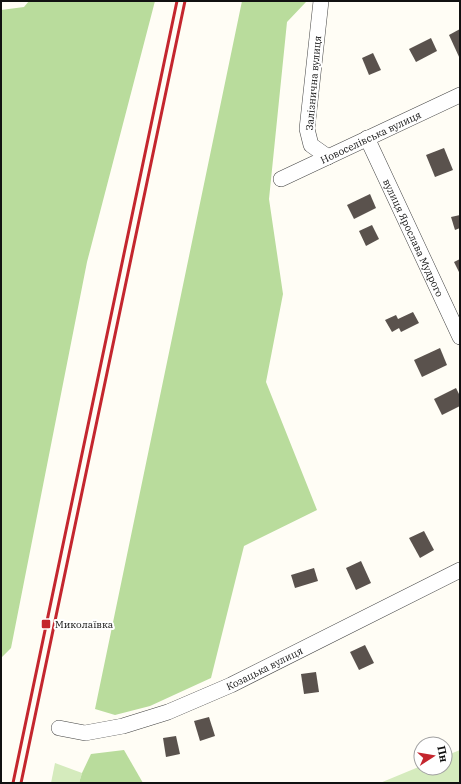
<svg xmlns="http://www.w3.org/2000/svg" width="461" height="784" viewBox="0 0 461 784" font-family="'IBM Plex Serif',serif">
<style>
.green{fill:#d5ebbd}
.forest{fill:#b9dc9c}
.building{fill:#5a524d}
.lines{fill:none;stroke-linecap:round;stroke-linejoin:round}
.minor-casing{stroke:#444;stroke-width:16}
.minor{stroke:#fff;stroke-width:15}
.rail{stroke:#c4262e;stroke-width:3}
.poi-dot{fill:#c4262e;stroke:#fff;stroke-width:1.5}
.labels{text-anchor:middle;stroke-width:4;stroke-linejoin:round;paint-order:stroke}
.street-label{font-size:10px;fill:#111;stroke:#fff}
.poi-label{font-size:10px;fill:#111;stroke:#fff;text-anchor:start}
</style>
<rect width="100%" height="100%" fill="#fffdf5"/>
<g class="green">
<polygon points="460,750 460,783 380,783 421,766 421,768 445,768 445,756"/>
<polygon points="55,763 82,773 79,783 51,783"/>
</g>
<g class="forest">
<polygon points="29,1 155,1 87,262 11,648 1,658 1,10 24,7"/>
<polygon points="242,1 306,1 306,2 287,22 269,199 283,294 266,382 317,510 244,546 211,678 150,706 115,715 95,709"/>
<polygon points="124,750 143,783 79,783 82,773 91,754"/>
</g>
<g class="building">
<polygon points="460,29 460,59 449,35"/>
<polygon points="431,38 437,51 416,62 409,49"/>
<polygon points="373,53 381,70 369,75 362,58"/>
<polygon points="444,148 453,170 435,177 426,155"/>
<polygon points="370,194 376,208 354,219 347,205"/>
<polygon points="460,215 460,228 455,230 451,217"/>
<polygon points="372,225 379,239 366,246 359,231"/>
<polygon points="460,259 460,274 454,262"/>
<polygon points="413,312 419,323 401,332 399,328 392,332 385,320 396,315 398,319"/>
<polygon points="440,348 447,365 422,377 414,360"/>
<polygon points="456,388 460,396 460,406 442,415 434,399"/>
<polygon points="424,531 434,550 420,558 409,538"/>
<polygon points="361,561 371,583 356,590 346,568"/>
<polygon points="314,568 318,581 295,588 291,575"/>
<polygon points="365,645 374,663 359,670 350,652"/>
<polygon points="316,672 319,692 304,694 301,674"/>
<polygon points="209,717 215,736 200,741 194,721"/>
<polygon points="176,736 180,754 166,757 163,738"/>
</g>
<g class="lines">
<g class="minor-casing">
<g id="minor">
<polyline points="321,1 307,129 311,145 328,157"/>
<path id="s1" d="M367,138L460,337"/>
<path id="s2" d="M281,179L460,95"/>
<path id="s3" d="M59,728L85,733L123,726L168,712L231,685L460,570"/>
</g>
</g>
<use href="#minor" class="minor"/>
<g class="rail">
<polyline points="13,783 177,1"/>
<polyline points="21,783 185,1"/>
</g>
</g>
<rect class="poi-dot" x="41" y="619" width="10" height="10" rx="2"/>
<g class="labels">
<g class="street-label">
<text transform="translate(313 83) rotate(-85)" y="4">Залізнична вулиця</text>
<text dy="4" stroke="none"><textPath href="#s2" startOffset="99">Новоселівська вулиця</textPath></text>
<text dy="4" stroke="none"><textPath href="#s1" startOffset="110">вулиця Ярослава Мудрого</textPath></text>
<text dy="4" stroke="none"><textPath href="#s3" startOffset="218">Козацька вулиця</textPath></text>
</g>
<g class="poi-label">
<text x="55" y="628">Миколаївка</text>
</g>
</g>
<rect width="461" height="784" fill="none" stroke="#111111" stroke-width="4"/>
<g transform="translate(433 756) rotate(78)"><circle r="19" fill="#ffffff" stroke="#a0a0a0"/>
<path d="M0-3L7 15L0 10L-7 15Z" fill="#c4262e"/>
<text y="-6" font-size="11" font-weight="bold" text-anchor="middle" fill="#111111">Пн</text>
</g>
</svg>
